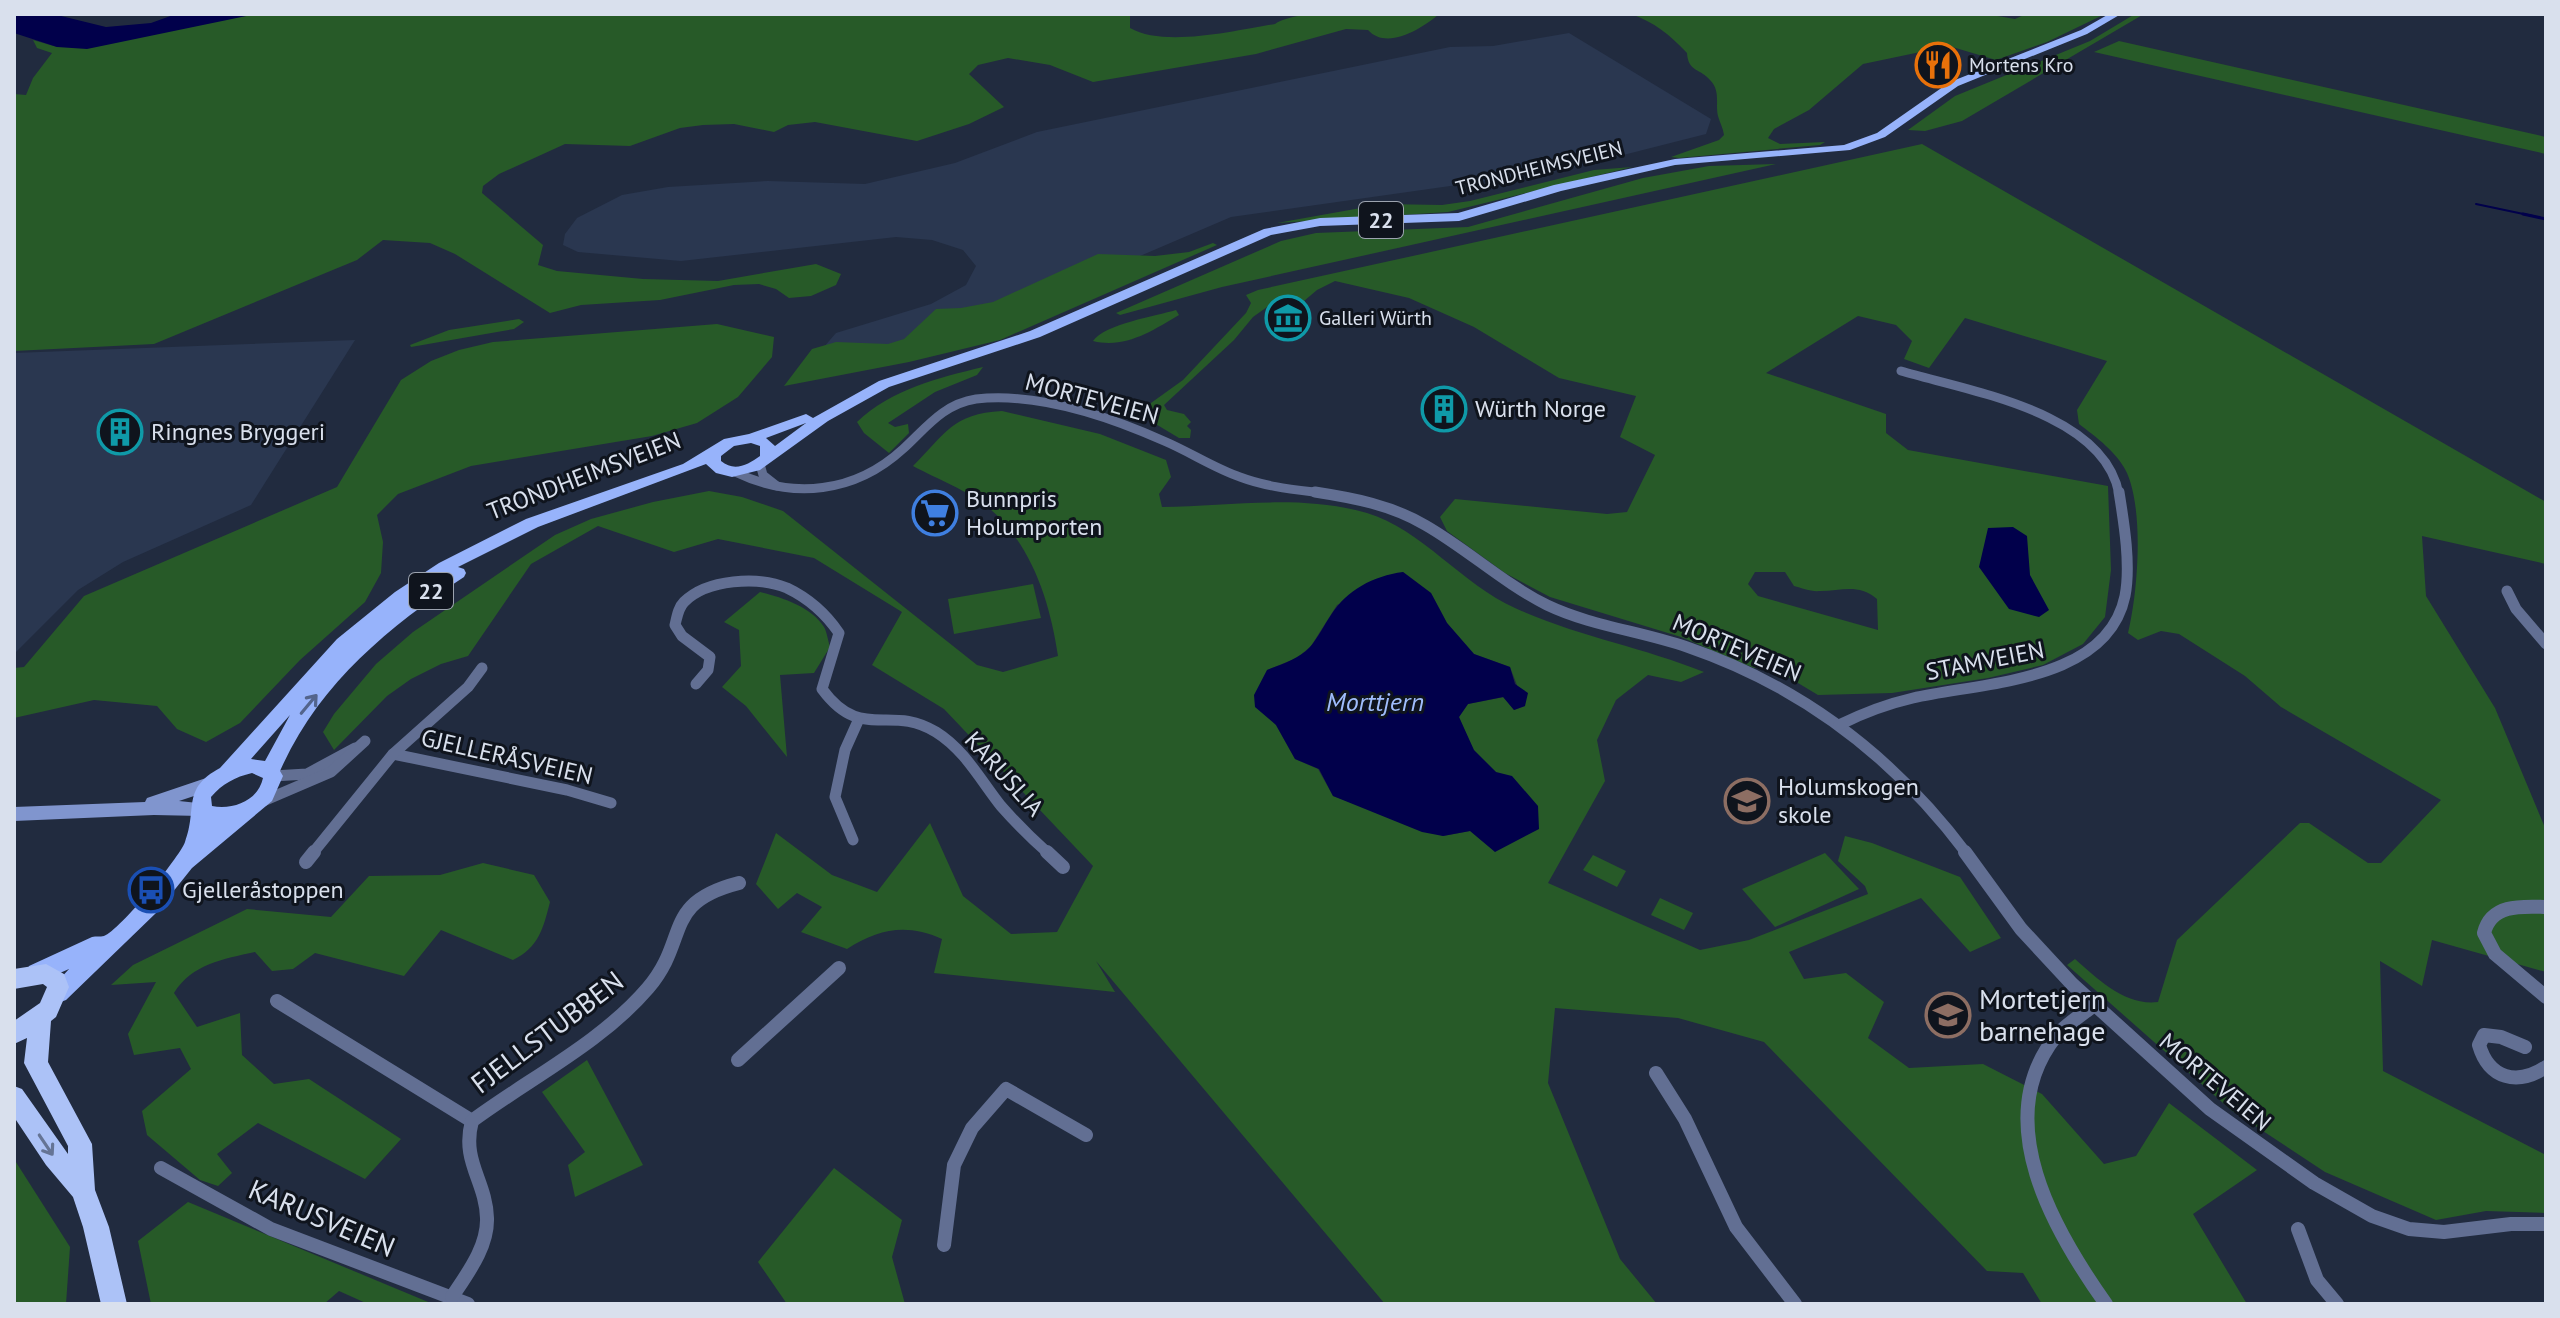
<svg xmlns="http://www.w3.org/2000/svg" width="2560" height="1318" viewBox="0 0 2560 1318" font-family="'PT Sans',sans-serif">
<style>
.built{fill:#2a3750}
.green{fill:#275a28;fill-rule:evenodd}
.water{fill:#01004b}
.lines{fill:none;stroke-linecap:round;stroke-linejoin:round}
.stream-far1{stroke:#01004b;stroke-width:2}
.stream{stroke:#01004b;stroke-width:3}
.minor-far2{stroke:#626f93;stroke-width:9}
.minor-far1{stroke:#626f93;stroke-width:11}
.minor{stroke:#626f93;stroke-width:14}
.secondary{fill:#8095ce;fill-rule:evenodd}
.primary{fill:#97b3fb;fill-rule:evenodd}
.trunk{fill:#acc2f7;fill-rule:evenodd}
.oneway{stroke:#53648c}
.oneway2{stroke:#657495}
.labels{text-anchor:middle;stroke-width:6;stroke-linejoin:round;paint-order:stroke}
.far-poi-label{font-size:20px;fill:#d9e0ed;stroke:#0f141d;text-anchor:start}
.far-street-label{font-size:20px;fill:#d9e0ed;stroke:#0f141d}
.shield{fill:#0f141d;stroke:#9ca3af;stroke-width:2}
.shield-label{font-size:22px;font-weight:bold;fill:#d9e0ed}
.street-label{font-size:24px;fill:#d9e0ed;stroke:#0f141d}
.poi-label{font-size:24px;fill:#d9e0ed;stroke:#0f141d;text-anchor:start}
.water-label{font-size:26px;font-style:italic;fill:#a0bdfc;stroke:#0f141d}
.near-poi-label{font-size:28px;fill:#d9e0ed;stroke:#0f141d;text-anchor:start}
.near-street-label{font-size:28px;fill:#d9e0ed;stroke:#0f141d}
</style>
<rect width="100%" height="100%" fill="#212b3f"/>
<g class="built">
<polygon points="1569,33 1711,119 1706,134 1564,170 1231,217 1035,301 845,372 811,362 836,333 931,304 966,285 976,266 963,250 932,240 896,237 681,261 578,252 563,245 565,234 577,218 622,195 668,187 768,181 865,184 955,163 1037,132 1450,47 1493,46"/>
<polygon points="355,340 251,505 123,562 78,590 14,654 14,353"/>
</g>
<g class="green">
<path d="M256,14H1130V28C1165,48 1236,30 1275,24C1299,6 1404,14 1439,14C1423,28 1387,51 1368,30L1346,29L1256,54L1093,82L1050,65L1008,58L978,65L969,74L1004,107L969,124L917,141L815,122L788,125L774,132L734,124L703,125L680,128L630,146L565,144L499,174L483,186L482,193L543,245L538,265L557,271L643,279L718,281L816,264L841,274L836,285L811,296L789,298L776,289L759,284L734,285L660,300L581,305L550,313L455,254L430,243L383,240L357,260L154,344L14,351V94L26,95L33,78L52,53L37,48L33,40L57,47Z"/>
<path d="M1631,14H1986L2015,19L2026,14H2105L2047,42L1996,60L1949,46L1863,64L1809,110L1774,129L1768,138L1780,144L1825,142L1820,145L1679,158L1671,157L1719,140L1724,135C1723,128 1720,123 1718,116C1715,104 1721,91 1710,80C1700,68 1688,72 1687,53C1670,35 1654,22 1631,14Z"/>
<polygon points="2135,14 2144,14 1962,121 1925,131 1908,130 1955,96 2090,41"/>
<polygon points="2119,41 2546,137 2546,154 2094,52"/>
<path d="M1922,144L2546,502V564L2422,536L2426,596L2495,708L2546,830V972L2432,940L2422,986L2380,961L2383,1071L2546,1155V1213L2486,1211L2436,1220L2325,1172L2231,1110L2067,965L2075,959C2099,980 2125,1006 2158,1002L2177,940L2300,823H2309L2368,863H2381L2441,800L2281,707L2245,676L2179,634L2161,631L2138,640L2128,633C2138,592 2144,512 2127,473C2118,453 2096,437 2079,424L2077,410L2107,361L1965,318L1929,368L1904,359L1912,341L1896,325L1858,316L1766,373L1886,414V433L1908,450L2108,486L2111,570L2105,617L2083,644L2043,665L1988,678L1892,693L1818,695L1773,668H1754L1681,637L1550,597L1505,573L1447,531L1440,517L1455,499L1607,514L1627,512L1655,455L1620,437L1636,396L1559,378L1474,327L1409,298L1335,281L1317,290L1304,301L1274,302L1253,317L1234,340L1164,405L1167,410L1184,414L1191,422L1187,426L1191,430L1190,438H1179L1144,417V408L1183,380L1246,313L1251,303L1246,295L1258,290ZM1755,572H1785L1794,586C1802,588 1811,592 1820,591C1842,591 1858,583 1877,599L1878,630L1758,596L1748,584Z"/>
<polygon points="1776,164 1222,287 1120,315 1116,313 1281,241 1316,233 1468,227 1643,178 1709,166"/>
<polygon points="1632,167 1448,212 1277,223 1383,204 1442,205 1470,201 1594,170"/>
<polygon points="1213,243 1217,245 1000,340 909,362 784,386 812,349 836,342 888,344 904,339 936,309 961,308 993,302 1098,254 1155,256 1189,252"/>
<path d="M1176,310L1179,315C1152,331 1125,349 1093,341C1105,324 1156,316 1176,310Z"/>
<polygon points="519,319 524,322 514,329 411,347 410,345 449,330"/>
<polygon points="717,324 774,337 772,357 738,397 697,423 652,436 471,466 398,494 377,515 383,542 381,573 365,602 300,660 240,723 206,742 177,729 157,706 94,700 14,718 14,668 24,667 84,596 337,487 401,380 431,361 459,350 493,342"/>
<path d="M983,367L977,375L935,392L888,423L895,427L908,424L909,433L889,453L864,433L857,422C892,389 938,378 983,367Z"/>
<path d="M1002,411L1100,434L1166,460L1171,477L1159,494L1162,507C1229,506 1301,494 1367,513C1421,529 1463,585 1515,608C1576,636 1642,647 1704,672L1681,682L1648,675L1616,700L1597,740L1605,781L1548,883L1700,950L1749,940L1868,894L1865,886L1838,861L1845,836L1872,843L1960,877L2001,938L1970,952L1921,898L1789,952L1804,979L1846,973L1884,1002L1868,1038L1909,1068L1983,1064L2042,1094L2104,1164L2136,1156L2169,1103L2257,1170L2193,1214L2247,1304H2042L2023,1273L1987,1271L1764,1042L1678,1018L1555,1008L1548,1083L1620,1259L1657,1304H1385L1096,961L1115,992L934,973L942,939C906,923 879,929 847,949L801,932L822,907L797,893L778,909L756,884L776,833L832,875L877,892L930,823L963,896L1011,934L1057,932L1093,866L944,709L872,665L902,612L814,558L718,539L674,552L598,526L531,564L468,656L441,664L411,679L387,696L334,750L323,732L334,714L376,664L413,632L555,535L591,519L653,502L709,491L742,497L783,511L977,665L1003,672L1058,656C1050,602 1032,545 989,508C969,491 937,479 913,466C946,433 952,414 1002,411ZM1403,572L1431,593L1447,623L1474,654L1510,667L1525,706L1514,710L1504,697L1468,704L1459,717L1473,750L1496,772L1470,831L1443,836L1333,796L1318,769L1295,759L1276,725L1267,670L1297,658L1311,646L1337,605Z"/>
<polygon points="1033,584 1041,618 954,634 948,599"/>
<path d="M760,592C781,597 812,607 824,627C827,632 828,641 830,647L814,673L780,675L787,757L746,706L722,687L741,666L739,630L724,622Z"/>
<polygon points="1825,853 1859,889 1775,927 1742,889"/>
<polygon points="1593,855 1626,871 1617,887 1583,870"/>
<path d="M483,863L534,875L550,902C543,929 539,947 513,960L441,930L404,976L315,953L293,969L272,971L255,952C223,959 192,964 174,993L197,1027L240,1013L242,1055L274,1084L309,1079L401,1139L365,1179L258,1123L217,1154L232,1173L218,1186L200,1180L147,1135L142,1111L191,1069L180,1048L134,1055L128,1034L156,982L111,985L133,965L247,909L331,917L369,876L440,875Z"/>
<polygon points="1660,898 1693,913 1684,930 1651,915"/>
<polygon points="587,1060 643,1165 575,1197 568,1165 585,1152 542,1092"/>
<polygon points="14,1159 70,1247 66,1304 14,1304"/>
<polygon points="834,1168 902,1220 892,1257 905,1304 787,1304 758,1262"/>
<polygon points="188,1202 433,1304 368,1304 339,1291 324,1304 151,1304 138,1241"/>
</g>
<g class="water">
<polygon points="14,14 53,14 106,27 151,23 176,14 256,14 87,49 57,47 14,33"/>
<polygon points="2013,527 2027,536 2030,575 2049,610 2039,617 2009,609 1979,567 1988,528"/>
<path d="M1403,572L1431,593L1447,623L1474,654L1510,667L1515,684L1528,693L1525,706L1514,710L1503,697L1468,704L1459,717L1474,750L1496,772L1512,776L1538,806L1539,829L1495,852L1470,831L1443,836L1422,832L1333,796L1319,769L1295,759L1276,725L1255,707L1254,695L1267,670C1282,664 1299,659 1310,647C1318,638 1324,625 1331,615C1347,590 1373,576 1403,572Z"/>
</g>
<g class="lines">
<polyline class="stream-far1" points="2476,204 2533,216"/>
<polyline class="stream" points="2523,214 2546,219"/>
<g class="minor-far2">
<path d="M1901,371C1969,391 2104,412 2119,494"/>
<polyline points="760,464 763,475 777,486"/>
<path d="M735,472C793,500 855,493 903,449C926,428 943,404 976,399C1039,392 1108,416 1164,441C1190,452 1214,468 1240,477C1269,488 1300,490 1329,494"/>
</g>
<g class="minor-far1">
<path d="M1315,492C1354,498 1391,505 1425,525C1467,549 1503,583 1547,605C1591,626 1641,631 1687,647C1801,686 1895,758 1967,854"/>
<polyline points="2507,591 2516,609 2546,644"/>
<path d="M696,684L708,670L710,657L682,636L675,625C677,617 678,608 684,602C707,579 758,576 787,588C808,598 826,614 839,633L822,689C862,743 889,703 936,732C965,750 981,781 1001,806C1016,823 1032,839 1049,854"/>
<path d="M1839,725C1863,713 1887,704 1913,698C1981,682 2107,683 2125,596C2131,565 2124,523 2119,492"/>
<polyline points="393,754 567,790 611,803"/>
<polyline points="273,776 307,774 355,748"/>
<polyline points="261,802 331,772 365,741"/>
<polyline points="853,840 835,797 845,750 858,721"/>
<polyline points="312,854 393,754 468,687 482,668"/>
</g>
<g class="minor">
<polyline points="1047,852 1063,867"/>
<polyline points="1965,852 2021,929 2072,984 2210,1109 2314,1183 2372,1216 2409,1229 2444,1232 2511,1224 2546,1224"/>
<polyline points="306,862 314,852"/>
<path d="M2546,907C2521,906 2491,904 2484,933L2495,954L2546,997"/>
<polyline points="277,1001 472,1121"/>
<path d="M2094,1005C2082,1015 2066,1024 2056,1036C1989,1120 2054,1231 2106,1304"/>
<path d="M2525,1047L2501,1037L2484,1035L2479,1045C2489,1079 2517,1086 2546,1067"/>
<polyline points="738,1060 839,968"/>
<polyline points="1656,1073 1685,1119 1736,1227 1795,1304"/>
<polyline points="161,1168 271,1229 468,1304"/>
<polyline points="2298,1229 2317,1280 2337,1304"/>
<polyline points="944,1245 954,1165 972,1128 1006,1089 1086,1135"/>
<path d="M452,1297C467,1274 488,1247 487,1218C486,1181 461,1161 472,1121C530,1078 601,1043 648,988C690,939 661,903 739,883"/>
</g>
<polygon class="secondary" points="212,776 218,778 221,783 218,788 179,801 207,804 210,809 207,814 201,816 154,815 14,821 14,807 145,802 147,798"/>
<path class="primary" d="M2109,14H2121L2087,34L1958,86L1885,137L1850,150L1675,165L1561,191L1459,221L1320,226L1271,235L1040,337L889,387L828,421L760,470L732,477L716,473L706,464L538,527L458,567L464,569L466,573L464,577C387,628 318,685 280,771L283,776L272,801L192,868L156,913L66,1000L58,1003L50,1000L47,993L69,969L37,983L29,980L26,973L29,966L92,937C96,936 100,937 104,936C120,930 179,858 185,842C198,808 181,789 220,768L337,639L395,592L439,563L526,519L683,464L724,439L749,434L806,414L813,418L879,381L1030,331L1264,229L1320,218L1458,213L1554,185L1675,159L1844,145L1877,133L1950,82L2081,30ZM806,423L775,446L766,438ZM751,443L760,446V456C748,465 734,472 721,461V456L734,446ZM290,715L265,761L251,759ZM252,773L263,778C258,801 233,810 212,806L211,797C222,784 235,777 252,773Z"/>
<polygon class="trunk" points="46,964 64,974 69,987 56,1017 51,1021 48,1062 92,1144 95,1190 109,1227 127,1304 101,1304 83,1227 73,1197 46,1165 14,1117 14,1086 22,1089 68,1154 68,1146 24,1063 27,1038 14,1044 14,1021 40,1003 47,987 43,984 14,989 14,969"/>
</g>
<defs><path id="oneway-shaft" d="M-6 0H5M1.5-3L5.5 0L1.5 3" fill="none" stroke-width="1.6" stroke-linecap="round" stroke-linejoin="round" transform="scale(2)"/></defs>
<use class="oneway" href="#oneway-shaft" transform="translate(309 704) rotate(-50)"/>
<use class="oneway2" href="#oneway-shaft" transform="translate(46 1145) rotate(56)"/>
<defs>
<g id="restaurant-ring" transform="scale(2.3)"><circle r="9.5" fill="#0f141d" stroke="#e8710a" stroke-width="1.5"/><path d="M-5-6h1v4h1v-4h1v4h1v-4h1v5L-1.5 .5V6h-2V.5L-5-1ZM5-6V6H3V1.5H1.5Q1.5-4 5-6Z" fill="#e8710a"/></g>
<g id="museum-ring" transform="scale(2.3)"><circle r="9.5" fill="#0f141d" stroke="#0f9aa8" stroke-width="1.5"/><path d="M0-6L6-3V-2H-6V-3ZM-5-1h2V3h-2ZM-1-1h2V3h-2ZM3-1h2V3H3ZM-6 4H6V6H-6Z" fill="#0f9aa8"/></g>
<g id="building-ring" transform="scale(2.3)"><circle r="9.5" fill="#0f141d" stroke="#0f9aa8" stroke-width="1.5"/><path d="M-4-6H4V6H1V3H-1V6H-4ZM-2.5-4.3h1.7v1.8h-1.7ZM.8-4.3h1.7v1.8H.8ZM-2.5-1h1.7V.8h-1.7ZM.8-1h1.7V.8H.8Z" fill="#0f9aa8"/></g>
<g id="supermarket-ring" transform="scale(2.3)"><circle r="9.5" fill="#0f141d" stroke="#3f7fe0" stroke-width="1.5"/><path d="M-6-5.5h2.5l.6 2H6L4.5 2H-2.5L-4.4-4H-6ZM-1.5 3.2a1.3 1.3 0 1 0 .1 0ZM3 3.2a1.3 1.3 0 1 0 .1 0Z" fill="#3f7fe0"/></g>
<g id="school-ring" transform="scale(2.3)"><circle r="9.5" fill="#0f141d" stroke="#8d6e63" stroke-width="1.5"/><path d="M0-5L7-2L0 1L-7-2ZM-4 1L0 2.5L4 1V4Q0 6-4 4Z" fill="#8d6e63"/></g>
<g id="bus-ring" transform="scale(2.3)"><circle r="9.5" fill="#0f141d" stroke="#1a4fb4" stroke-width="1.5"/><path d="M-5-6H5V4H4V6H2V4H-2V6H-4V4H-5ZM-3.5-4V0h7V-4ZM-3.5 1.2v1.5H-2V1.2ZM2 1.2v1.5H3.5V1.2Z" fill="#1a4fb4"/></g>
</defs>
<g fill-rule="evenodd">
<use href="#restaurant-ring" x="1938" y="65"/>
<use href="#museum-ring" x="1288" y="318"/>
<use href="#building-ring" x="1444" y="409"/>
<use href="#building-ring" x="120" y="432"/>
<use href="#supermarket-ring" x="935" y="513"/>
<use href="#school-ring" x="1747" y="801"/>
<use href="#bus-ring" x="151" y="890"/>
<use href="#school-ring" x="1948" y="1015"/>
</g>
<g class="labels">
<g class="far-poi-label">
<text x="1969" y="72">Mortens Kro</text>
<text x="1319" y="325">Galleri Würth</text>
</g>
<g class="far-street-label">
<text transform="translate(1539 168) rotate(-14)" y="7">TRONDHEIMSVEIEN</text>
</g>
<g class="shield">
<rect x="1359" y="202" width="44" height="36" rx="6"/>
<rect x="409" y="573" width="44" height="36" rx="6"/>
</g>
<g class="shield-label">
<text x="1381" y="228">22</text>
<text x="431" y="599">22</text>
</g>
<g class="street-label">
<text transform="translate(1092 399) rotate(15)" y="8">MORTEVEIEN</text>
<text transform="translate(584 476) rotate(-21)" y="8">TRONDHEIMSVEIEN</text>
<text transform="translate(1737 648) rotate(23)" y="8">MORTEVEIEN</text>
<text transform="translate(1985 661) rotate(-11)" y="8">STAMVEIEN</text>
<text transform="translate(507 757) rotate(13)" y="8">GJELLERÅSVEIEN</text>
<text transform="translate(1004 774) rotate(48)" y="8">KARUSLIA</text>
<text transform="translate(2215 1082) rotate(40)" y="8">MORTEVEIEN</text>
</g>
<g class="poi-label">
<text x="1475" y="417">Würth Norge</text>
<text x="151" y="440">Ringnes Bryggeri</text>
<text x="966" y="507">Bunnpris<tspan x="966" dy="28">Holumporten</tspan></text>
<text x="1778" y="795">Holumskogen<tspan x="1778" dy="28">skole</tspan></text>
<text x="182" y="898">Gjelleråstoppen</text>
</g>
<g class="water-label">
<text x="1375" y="711">Morttjern</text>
</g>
<g class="near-poi-label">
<text x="1979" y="1009">Mortetjern<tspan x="1979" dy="32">barnehage</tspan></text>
</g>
<g class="near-street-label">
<text transform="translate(547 1032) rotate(-37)" y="10">FJELLSTUBBEN</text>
<text transform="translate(322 1218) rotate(23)" y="10">KARUSVEIEN</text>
</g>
</g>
<rect width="2560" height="1318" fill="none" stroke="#d9e0ed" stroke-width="32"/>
</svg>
